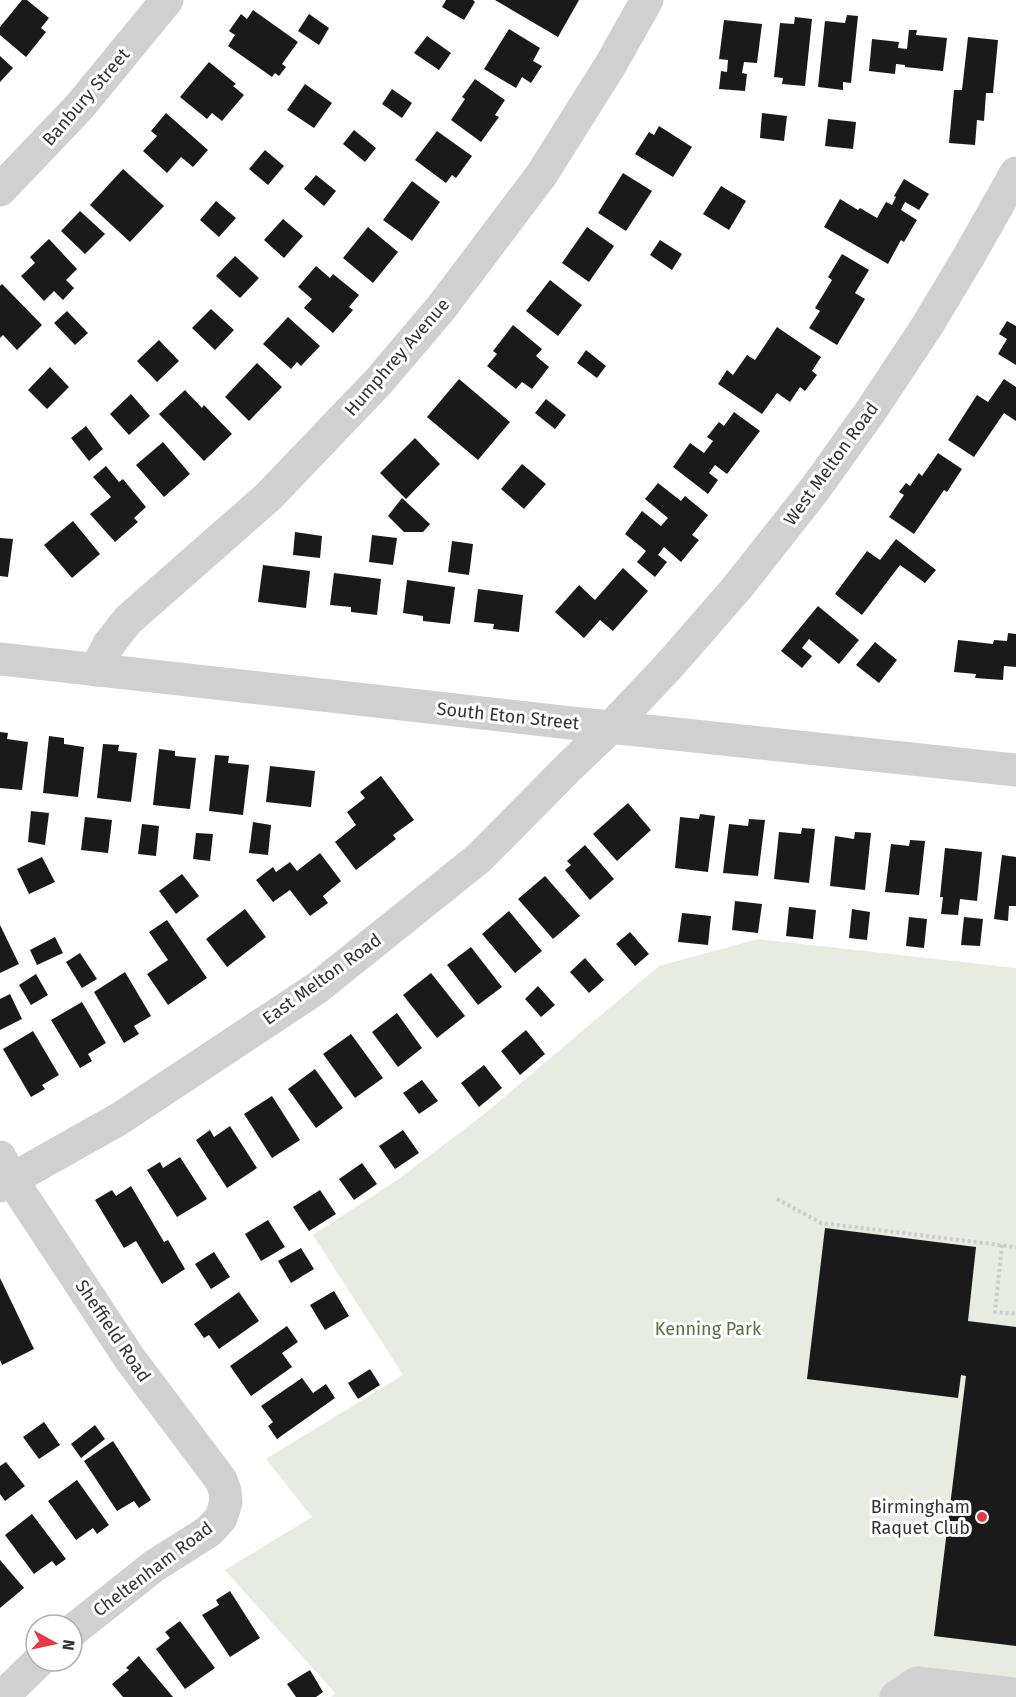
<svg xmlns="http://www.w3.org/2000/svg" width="1016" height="1697" viewBox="0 0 1016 1697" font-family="'Fira Sans',sans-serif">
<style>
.green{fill:#e6ecdf}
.building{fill:#1a1a1a}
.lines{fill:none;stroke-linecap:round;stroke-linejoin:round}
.path{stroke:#cdcdcd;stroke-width:4;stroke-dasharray:3 3;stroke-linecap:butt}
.minor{stroke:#d0d0d0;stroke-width:33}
.poi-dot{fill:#e63946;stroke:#fff;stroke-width:2}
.labels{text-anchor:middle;stroke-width:6;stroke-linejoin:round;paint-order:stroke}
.street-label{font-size:18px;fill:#333;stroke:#fff}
.park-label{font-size:18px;fill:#56703f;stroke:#fff}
.poi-label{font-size:18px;fill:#333;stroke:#fff;text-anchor:end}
</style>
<rect width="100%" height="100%" fill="#fff"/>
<polygon class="green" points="758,939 1016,968 1016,1697 331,1697 335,1693 225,1570 312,1517 266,1459 403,1375 313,1235 400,1178 483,1115 659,966"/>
<g class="building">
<polygon points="22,0 27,0 49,18 41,28 46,32 26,57 0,35 0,27"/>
<polygon points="446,0 473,0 475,2 464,20 442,7"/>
<polygon points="495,0 579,0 558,37"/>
<polygon points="253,10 298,42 282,64 286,67 279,76 275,73 272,77 228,46 235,35 229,31 241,14 247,19"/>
<polygon points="309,14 329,28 319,45 298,31"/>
<polygon points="847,15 858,16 851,83 843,82 843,90 818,87 825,21 845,23"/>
<polygon points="795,17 812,19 805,86 782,84 783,78 774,77 780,23 794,24"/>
<polygon points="724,20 762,24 757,63 744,62 742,73 747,74 745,91 719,89 721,71 727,72 728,60 719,59"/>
<polygon points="509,29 540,48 533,61 542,66 531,83 522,77 516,88 484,69"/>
<polygon points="909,30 917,30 916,35 947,38 943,71 905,67 905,65 896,64 895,74 869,71 872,39 899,42 898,48 907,49"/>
<polygon points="427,36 451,53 439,70 414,53"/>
<polygon points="968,37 998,40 993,93 986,93 984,121 977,120 975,145 949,143 954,90 962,90"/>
<polygon points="0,56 13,68 0,82"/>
<polygon points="209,62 236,84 233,86 244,95 222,121 212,113 207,119 180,97"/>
<polygon points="475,79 505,100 495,115 499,117 481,142 451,120 465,99 462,97"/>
<polygon points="305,84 332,103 314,128 287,110"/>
<polygon points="392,89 412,103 402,118 382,104"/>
<polygon points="166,113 208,150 193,167 181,157 167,173 143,151 157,136 151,131"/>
<polygon points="762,113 787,116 784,141 760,138"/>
<polygon points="828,119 856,122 853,149 825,146"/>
<polygon points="659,126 692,147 673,177 635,154 649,132 654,135"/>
<polygon points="354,130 376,148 365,162 343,144"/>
<polygon points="437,131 472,156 456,178 452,175 446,183 415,160"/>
<polygon points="265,150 284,166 268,185 249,169"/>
<polygon points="123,169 164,206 130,242 90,205"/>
<polygon points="623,173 652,191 626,231 598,213"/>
<polygon points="316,175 336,191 324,206 304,189"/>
<polygon points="904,179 929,194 919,210 905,202 901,210 917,220 904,242 901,240 888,264 824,227 840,199 858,210 860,208 877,218 886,202 892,205 896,197 894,196"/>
<polygon points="412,181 440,202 412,241 383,220"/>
<polygon points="721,186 746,201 729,230 703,214"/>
<polygon points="216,201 236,218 219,237 200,220"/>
<polygon points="80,211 105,234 85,254 61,231"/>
<polygon points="283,219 303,236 284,258 264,240"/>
<polygon points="368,227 398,252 373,283 343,258"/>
<polygon points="587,227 614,246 589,282 562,263"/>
<polygon points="49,239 77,269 66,280 74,288 63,300 54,291 44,301 21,276 35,263 30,257"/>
<polygon points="660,240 682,254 672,270 650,255"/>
<polygon points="842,254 869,270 855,293 865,299 837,345 809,328 820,311 815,308 832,280 828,277"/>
<polygon points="235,256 259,278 240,298 216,276"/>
<polygon points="316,266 330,278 333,274 359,295 349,307 353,310 333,333 304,308 312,299 298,287"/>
<polygon points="550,280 582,305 558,336 526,311"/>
<polygon points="2,284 42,325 17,350 3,335 0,338 0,286"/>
<polygon points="211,309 234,330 215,350 192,328"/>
<polygon points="67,311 88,333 75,345 54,323"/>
<polygon points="288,317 320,346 301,366 297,362 291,369 263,344"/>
<polygon points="1007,321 1016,326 1016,365 998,354 1007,339 999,334"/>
<polygon points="513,325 542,349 536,356 549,367 532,389 522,382 516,389 487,366 497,354 493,351"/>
<polygon points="777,327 821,357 812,371 817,375 805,391 800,387 790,402 777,393 762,414 718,384 727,370 733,375 747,355 755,360"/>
<polygon points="159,340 179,361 157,382 137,361"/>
<polygon points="586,350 606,366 597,378 577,363"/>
<polygon points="257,363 282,387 249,421 225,397"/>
<polygon points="50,367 69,387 47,409 28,390"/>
<polygon points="459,379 510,422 478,460 427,417"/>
<polygon points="1004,379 1016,387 1016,421 1004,413 974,457 948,440 977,395 988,402"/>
<polygon points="185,390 202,408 204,405 232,434 204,461 159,414"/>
<polygon points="131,394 150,416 129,435 110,414"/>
<polygon points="546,399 566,415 555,429 535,413"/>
<polygon points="734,412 760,431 727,474 715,465 709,473 718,480 708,494 673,467 690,443 704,453 713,441 707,437 719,422 724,426"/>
<polygon points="86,426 103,449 89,461 71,438"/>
<polygon points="415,438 440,464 406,499 380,473"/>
<polygon points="163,442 190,474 164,497 136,465"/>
<polygon points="938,453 962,469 947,492 944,490 914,534 889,517 904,495 899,492 906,483 910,486 919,473 922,476"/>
<polygon points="522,464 546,484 524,509 501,489"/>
<polygon points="106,466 119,482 123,479 146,507 134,518 138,522 115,542 90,514 111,497 93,477"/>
<polygon points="658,483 681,501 685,496 708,515 692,535 699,540 681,562 664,547 658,555 667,562 655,577 637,562 646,551 625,534 642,511 661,526 668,518 645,499"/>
<polygon points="402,498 430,524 423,532 404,532 388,516"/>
<polygon points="73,521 100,554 72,578 44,545"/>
<polygon points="295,532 322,536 320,558 293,555"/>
<polygon points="372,535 397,538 393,565 369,562"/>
<polygon points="0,538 13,539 8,577 0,576"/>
<polygon points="896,539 936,570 925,583 900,565 862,615 835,594 867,551 880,560"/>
<polygon points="452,541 473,544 469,575 448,572"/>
<polygon points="263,565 310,571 306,608 258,602"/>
<polygon points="623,568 648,591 613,631 600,620 584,638 555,612 579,585 595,600"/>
<polygon points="334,573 381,579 377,615 351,612 351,607 330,605"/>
<polygon points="407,580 455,587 450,624 423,621 423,616 403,613"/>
<polygon points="478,589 523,595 519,632 493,629 494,624 474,622"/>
<polygon points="818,606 859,640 839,664 809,639 802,648 812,656 802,668 781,651"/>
<polygon points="1008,633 1016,634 1016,667 1004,666 1003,680 975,678 976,674 954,672 958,640 993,644 994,640 1007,641"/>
<polygon points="875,642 897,660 879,683 856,665"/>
<polygon points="0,732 8,733 7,739 28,742 22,790 0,788"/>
<polygon points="49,736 64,738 64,744 84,747 78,797 43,793"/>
<polygon points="103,744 119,745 118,751 137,753 131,802 97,798"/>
<polygon points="159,749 175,751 175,756 196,758 190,809 153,805"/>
<polygon points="215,755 229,756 228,763 249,765 243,815 209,811"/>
<polygon points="270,766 315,771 311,807 266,802"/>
<polygon points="381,776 414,820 393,835 396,839 356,870 335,842 356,825 347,812 365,798 360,792"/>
<polygon points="628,803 651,830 617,861 593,834"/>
<polygon points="31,811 49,813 45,845 28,842"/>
<polygon points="700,814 715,816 708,872 675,868 680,817 699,819"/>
<polygon points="85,817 112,820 108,853 81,850"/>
<polygon points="749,819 765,820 758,876 723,873 729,824 748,826"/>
<polygon points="253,822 271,825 268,855 249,853"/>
<polygon points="142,824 159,826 156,856 138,854"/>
<polygon points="802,828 815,829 809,883 774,879 779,832 801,834"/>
<polygon points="855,832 871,833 865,890 830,886 835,836 854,839"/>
<polygon points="196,833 213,834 210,861 193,859"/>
<polygon points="910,840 925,841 919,895 885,892 891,844 909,846"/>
<polygon points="585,845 614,879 590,900 565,870 571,865 567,861"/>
<polygon points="945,848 982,852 977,901 960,899 958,915 941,914 943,897 940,897"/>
<polygon points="320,853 341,881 323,896 328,903 310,916 290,890 273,902 256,880 273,867 276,872 290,862 297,871"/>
<polygon points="1002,855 1016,857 1016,906 1009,906 1008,921 994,919"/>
<polygon points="42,857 55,882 29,894 17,869"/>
<polygon points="182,874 199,896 176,914 159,891"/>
<polygon points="545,876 580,916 553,939 518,899"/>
<polygon points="735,901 762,904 758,933 732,930"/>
<polygon points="789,907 816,910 813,939 786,936"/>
<polygon points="245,909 266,937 227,967 206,939"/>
<polygon points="852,909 870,912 867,940 849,938"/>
<polygon points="509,911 542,951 515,973 482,934"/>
<polygon points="682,913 711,916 708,945 678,942"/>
<polygon points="909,917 927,919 924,948 906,946"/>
<polygon points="964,917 983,919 980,946 961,945"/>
<polygon points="167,920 207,978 168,1005 147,974 168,960 149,932"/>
<polygon points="0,925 19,964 0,973"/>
<polygon points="630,932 649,954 635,966 616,944"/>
<polygon points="55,937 63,953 37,965 30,950"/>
<polygon points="471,947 502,987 478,1005 447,965"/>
<polygon points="80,953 97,979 82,988 66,962"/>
<polygon points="585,958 604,980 589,993 570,972"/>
<polygon points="125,972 151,1016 134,1026 139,1034 124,1043 94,992"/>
<polygon points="431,973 465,1016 437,1038 403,995"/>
<polygon points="36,974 48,995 31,1005 19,985"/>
<polygon points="538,986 555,1005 541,1017 525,999"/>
<polygon points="10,994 22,1019 0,1030 0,999"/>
<polygon points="82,1002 106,1043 88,1054 92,1061 80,1068 51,1020"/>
<polygon points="397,1013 422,1048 398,1067 372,1032"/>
<polygon points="526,1030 545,1054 520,1075 501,1051"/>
<polygon points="33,1031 59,1075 42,1085 45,1089 31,1097 3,1049"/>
<polygon points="351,1034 383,1078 355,1098 323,1054"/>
<polygon points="484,1065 502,1088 479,1107 461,1083"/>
<polygon points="315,1069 343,1108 316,1128 288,1089"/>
<polygon points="422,1080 438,1101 419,1114 403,1093"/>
<polygon points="272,1096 300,1140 272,1158 244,1114"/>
<polygon points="230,1126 257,1168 227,1188 196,1140 210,1130 214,1137"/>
<polygon points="403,1130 419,1153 395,1169 379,1146"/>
<polygon points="180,1157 207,1199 177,1217 147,1170 160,1162 163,1168"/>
<polygon points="362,1163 377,1184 354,1200 339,1179"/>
<polygon points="131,1186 164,1242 168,1240 185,1269 162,1284 136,1241 124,1248 95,1200 112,1190 116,1196"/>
<polygon points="320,1190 336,1214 309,1231 293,1207"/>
<polygon points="268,1220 285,1247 261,1261 245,1234"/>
<polygon points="825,1228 976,1247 968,1321 1016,1327 1016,1646 934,1636 966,1376 961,1375 958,1398 807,1379"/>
<polygon points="301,1248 314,1269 291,1283 278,1261"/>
<polygon points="214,1252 230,1277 211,1289 195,1264"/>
<polygon points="0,1278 34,1349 2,1365 0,1360"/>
<polygon points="334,1291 349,1316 325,1330 310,1305"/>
<polygon points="239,1292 259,1321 219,1349 209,1335 204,1338 194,1324"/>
<polygon points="287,1326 298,1342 282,1353 292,1367 251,1396 230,1366"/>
<polygon points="370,1369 380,1385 358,1399 348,1383"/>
<polygon points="302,1378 313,1393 326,1384 335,1398 277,1439 268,1426 273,1422 261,1406"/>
<polygon points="44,1422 60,1445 39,1459 23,1437"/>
<polygon points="95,1425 105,1439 81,1458 71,1444"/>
<polygon points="113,1441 151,1500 139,1508 134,1501 117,1511 84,1461"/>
<polygon points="6,1462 25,1486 5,1501 0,1494 0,1466"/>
<polygon points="77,1480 109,1525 97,1534 93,1528 76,1540 48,1501"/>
<polygon points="32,1514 66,1559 56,1566 52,1561 34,1574 5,1535"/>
<polygon points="0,1560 24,1588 0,1608"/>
<polygon points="230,1591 260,1638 230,1657 202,1615 219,1605 216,1600"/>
<polygon points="180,1621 215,1668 185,1689 156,1649 170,1638 165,1632"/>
<polygon points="139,1656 141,1659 173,1697 123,1697 112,1684 129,1670 126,1668"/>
<polygon points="310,1670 323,1692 316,1697 296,1697 287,1684"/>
</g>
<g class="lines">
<g class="path">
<polyline points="777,1199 821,1223 1016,1247"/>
<polyline points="1002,1245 995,1312 1016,1314"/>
</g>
<g class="minor">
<polyline points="0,190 80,106 167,0"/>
<polyline points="0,659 571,723 1016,770"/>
<polyline points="96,670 109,644 128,620 269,496 379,381 441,308 542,174 611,64 647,0"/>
<polyline points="0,1157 12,1180 130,1359 221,1480 225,1491 226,1502 221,1518 209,1531 154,1566 72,1631"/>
<polyline points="0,1186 119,1119 317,988 479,858 570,766 611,727 668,667 736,589 815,489 870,412 927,326 969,256 1016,173"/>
<polyline points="2,1697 39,1661"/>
<polyline points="896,1697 917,1683 1016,1694"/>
</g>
</g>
<circle class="poi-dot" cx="982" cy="1517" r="6"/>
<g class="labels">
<g class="street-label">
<text transform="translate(86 97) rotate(-49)" y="6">Banbury Street</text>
<text transform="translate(397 357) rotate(-49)" y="6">Humphrey Avenue</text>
<text transform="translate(831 464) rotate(-54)" y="6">West Melton Road</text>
<text transform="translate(508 716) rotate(6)" y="6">South Eton Street</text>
<text transform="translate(322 979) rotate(-36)" y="6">East Melton Road</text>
<text transform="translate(113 1331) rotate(56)" y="6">Sheffield Road</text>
<text transform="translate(153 1569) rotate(-37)" y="6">Cheltenham Road</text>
</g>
<g class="park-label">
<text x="708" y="1335">Kenning Park</text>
</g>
<g class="poi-label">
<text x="970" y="1513">Birmingham<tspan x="970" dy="21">Raquet Club</tspan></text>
</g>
</g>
<g transform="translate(54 1643) rotate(98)"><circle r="28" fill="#ffffff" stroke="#adadad" stroke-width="1.5"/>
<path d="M0-4.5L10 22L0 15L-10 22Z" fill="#e63946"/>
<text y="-9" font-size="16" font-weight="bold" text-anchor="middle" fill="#333333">N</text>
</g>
</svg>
